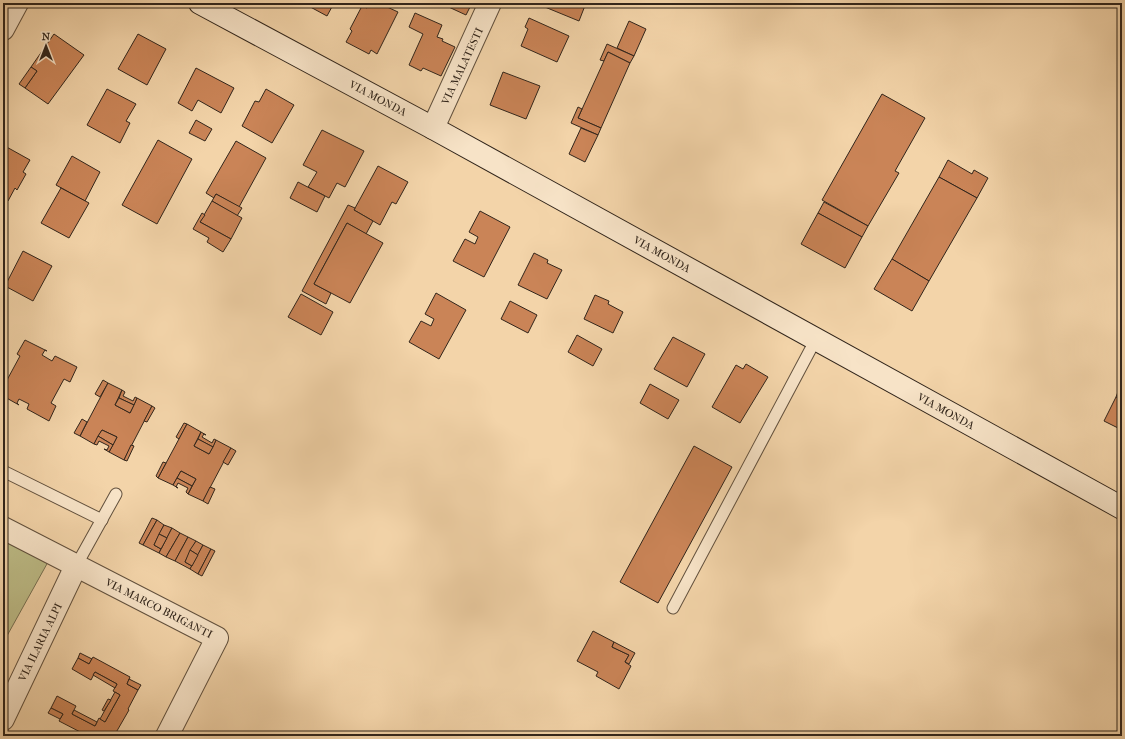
<svg xmlns="http://www.w3.org/2000/svg" width="1125" height="739" viewBox="0 0 1125 739" font-family="'IM FELL French Canon',serif">
<style>
.green{fill:#bdbc87;stroke:#777051}
.building{fill:#ca8457;stroke:#31251b}
.lines{fill:none;stroke-linecap:round;stroke-linejoin:round}
.lane-casing{stroke:#62513e;stroke-width:13}
.street-casing{stroke:#62513e;stroke-width:24}
.secondary-casing{stroke:#31251b;stroke-width:24}
.lane{stroke:#f7e3c7;stroke-width:11}
.street{stroke:#f7e3c7;stroke-width:22}
.secondary{stroke:#f7e3c7;stroke-width:22}
.labels{text-anchor:middle;stroke-width:4;stroke-linejoin:round;paint-order:stroke}
.street-label{font-size:11px;fill:#31251b;stroke:#f7e3c7}
</style>
<rect width="100%" height="100%" fill="#f3d4a9"/>
<filter id="stains"><feTurbulence type="fractalNoise" baseFrequency=".005" numOctaves="4"/><feColorMatrix values="0 0 0 0 .2 0 0 0 0 .09 0 0 0 0 .02 0 0 0 .5 -.17"/></filter>
<radialGradient id="worn" r=".72"><stop offset=".6" stop-color="#630" stop-opacity="0"/><stop offset="1" stop-color="#630" stop-opacity=".3"/></radialGradient>
<polygon class="green" points="3,538 48,562 3,643"/>
<g class="building">
<polygon points="303,3 334,3 327,16"/>
<polygon points="370,3 387,3 385,6 398,12 377,54 371,50 369,54 346,42 352,31 350,29 362,6 367,8"/>
<polygon points="440,3 472,3 466,15"/>
<polygon points="541,3 586,3 579,21 540,5"/>
<polygon points="415,13 442,25 437,37 443,39 442,41 455,47 441,76 423,68 421,71 409,65 423,34 409,27"/>
<polygon points="529,18 569,36 557,62 521,46 528,29 525,27"/>
<polygon points="629,21 646,29 634,56 617,48"/>
<polygon points="54,34 84,55 48,104 25,88 37,71 31,67"/>
<polygon points="138,34 166,49 147,85 118,69"/>
<polygon points="607,44 634,56 630,63 608,52 604,61 600,60"/>
<polygon points="608,52 630,63 601,128 578,118"/>
<polygon points="31,67 37,71 25,88 19,84"/>
<polygon points="196,68 234,88 221,113 198,100 192,111 178,103"/>
<polygon points="503,72 540,86 526,119 490,105"/>
<polygon points="107,89 136,104 126,121 130,123 120,143 87,125"/>
<polygon points="266,89 294,105 272,143 242,126 255,101 259,102"/>
<polygon points="882,94 925,118 895,171 899,173 868,226 822,200"/>
<polygon points="578,107 582,109 578,118 601,128 598,135 571,123"/>
<polygon points="196,120 212,129 205,141 189,133"/>
<polygon points="581,128 598,135 585,162 569,154"/>
<polygon points="322,130 364,151 345,187 337,183 329,198 308,187 317,172 303,165"/>
<polygon points="158,140 192,159 157,224 122,205"/>
<polygon points="236,141 266,158 239,207 216,194 214,198 206,193"/>
<polygon points="3,145 30,160 23,172 26,174 17,190 15,188 8,201 3,198"/>
<polygon points="72,156 100,172 85,201 56,185"/>
<polygon points="948,160 972,174 974,170 988,178 977,198 939,177"/>
<polygon points="378,166 408,182 396,204 392,202 380,225 354,210"/>
<polygon points="939,177 977,198 929,281 892,259"/>
<polygon points="298,182 325,196 317,212 290,198"/>
<polygon points="61,188 89,203 69,238 41,223"/>
<polygon points="216,194 242,208 237,216 212,201"/>
<polygon points="212,201 242,218 231,239 200,222"/>
<polygon points="824,202 868,226 862,237 818,213"/>
<polygon points="348,205 355,208 354,210 373,221 366,234 347,223 314,284 331,293 326,304 302,291"/>
<polygon points="480,211 510,227 484,277 453,261 465,239 475,244 478,237 469,232"/>
<polygon points="202,213 205,215 200,222 231,239 223,252 207,242 209,238 193,229"/>
<polygon points="818,213 862,237 845,268 801,244"/>
<polygon points="347,223 383,243 350,303 314,284"/>
<polygon points="23,251 52,266 33,301 5,286"/>
<polygon points="534,253 548,260 547,263 562,270 547,299 518,285"/>
<polygon points="892,259 929,281 912,311 874,289"/>
<polygon points="436,293 466,310 439,359 409,342 421,321 431,326 434,319 425,314"/>
<polygon points="301,294 333,312 321,335 288,317"/>
<polygon points="595,295 609,301 608,304 623,312 613,333 584,319"/>
<polygon points="510,301 537,315 528,333 501,319"/>
<polygon points="577,335 602,349 593,366 568,352"/>
<polygon points="673,337 705,354 687,387 654,369"/>
<polygon points="25,340 47,351 45,350 42,355 52,361 55,356 77,367 70,382 64,379 51,403 56,406 49,421 27,409 29,404 19,399 17,403 19,405 3,396 3,382 5,379 7,380 20,356 17,354"/>
<polygon points="746,364 768,377 740,423 712,407 736,365 743,369"/>
<polygon points="103,380 108,383 100,397 95,394"/>
<polygon points="108,383 122,390 115,405 130,413 137,398 152,406 124,460 109,452 117,437 102,430 94,444 80,436"/>
<polygon points="650,384 679,400 668,419 640,403"/>
<polygon points="1119,389 1122,390 1122,400 1116,397"/>
<polygon points="122,390 125,392 123,396 133,401 135,397 137,398 134,405 119,398"/>
<polygon points="1116,397 1122,400 1122,430 1104,421"/>
<polygon points="119,398 134,405 130,413 115,405"/>
<polygon points="152,406 155,408 147,422 144,421"/>
<polygon points="82,419 87,422 80,436 74,433"/>
<polygon points="184,423 187,424 179,439 176,437"/>
<polygon points="187,424 201,432 194,446 209,454 216,440 231,448 203,501 188,494 196,479 181,471 173,485 158,478"/>
<polygon points="102,430 117,437 113,445 98,436"/>
<polygon points="201,432 206,435 204,434 202,437 212,443 214,439 216,440 213,447 198,439"/>
<polygon points="98,436 113,445 109,452 104,449 107,450 109,446 99,441 97,445 94,444"/>
<polygon points="198,439 213,447 209,454 194,446"/>
<polygon points="131,445 134,446 127,461 124,460"/>
<polygon points="694,446 732,467 658,603 620,582"/>
<polygon points="231,448 236,451 228,465 223,462"/>
<polygon points="163,462 166,463 158,478 156,476"/>
<polygon points="181,471 196,479 192,486 177,478"/>
<polygon points="177,478 192,486 188,494 186,492 188,488 178,483 176,487 178,488 173,485"/>
<polygon points="210,487 215,489 208,504 203,501"/>
<polygon points="152,518 157,520 143,545 139,543"/>
<polygon points="157,520 164,525 154,545 161,549 159,553 143,545"/>
<polygon points="164,525 172,528 167,538 159,534"/>
<polygon points="172,528 180,533 166,557 159,553"/>
<polygon points="180,533 188,537 175,561 166,557"/>
<polygon points="159,534 167,538 161,549 154,545"/>
<polygon points="188,537 196,541 185,562 192,566 190,569 175,561"/>
<polygon points="196,541 203,545 198,555 190,550"/>
<polygon points="203,545 211,549 198,574 190,569"/>
<polygon points="211,549 215,551 202,576 198,574"/>
<polygon points="190,550 198,555 192,566 185,562"/>
<polygon points="593,631 614,642 612,647 629,655 625,662 631,666 619,689 596,676 598,672 577,661"/>
<polygon points="614,642 635,653 629,664 625,662 629,655 612,647"/>
<polygon points="80,653 92,659 89,664 78,658"/>
<polygon points="93,657 130,677 127,684 138,690 128,709 129,710 114,736 105,736 100,734 99,736 88,736 59,721 63,714 51,708 57,696 76,706 72,714 95,726 99,718 105,722 120,695 113,691 117,684 95,672 91,680 72,669 78,658 89,664"/>
<polygon points="95,672 117,684 115,688 93,675"/>
<polygon points="129,679 141,685 138,690 127,684"/>
<polygon points="115,692 120,695 105,722 100,719"/>
<polygon points="108,699 111,700 104,711 102,710"/>
<polygon points="51,708 63,714 60,719 48,713"/>
<polygon points="74,710 97,722 95,726 72,714"/>
</g>
<g class="lines">
<g class="lane-casing">
<g id="lane">
<polyline points="3,471 102,520"/>
<polyline points="76,566 116,494"/>
<polyline points="673,608 816,339"/>
</g>
</g>
<g class="street-casing">
<g id="street">
<polyline points="3,29 17,3"/>
<polyline points="433,128 490,3"/>
<polyline points="3,528 217,638 167,736"/>
<polyline points="3,719 76,566"/>
</g>
</g>
<g class="secondary-casing">
<polyline id="secondary" points="200,3 433,128 1122,508"/>
</g>
<use href="#lane" class="lane"/>
<use href="#street" class="street"/>
<use href="#secondary" class="secondary"/>
</g>
<g class="labels">
<g class="street-label">
<text transform="translate(462 66) rotate(-65)" y="4">VIA MALATESTI</text>
<text transform="translate(378 98) rotate(28)" y="4">VIA MONDA</text>
<text transform="translate(662 254) rotate(29)" y="4">VIA MONDA</text>
<text transform="translate(946 411) rotate(29)" y="4">VIA MONDA</text>
<text transform="translate(159 608) rotate(27)" y="4">VIA MARCO BRIGANTI</text>
<text transform="translate(40 642) rotate(-64)" y="4">VIA ILARIA ALPI</text>
</g>
</g>
<rect width="1125" height="739" fill="none" stroke="#f3d4a9" stroke-width="16"/>
<rect x="4" y="4" width="1117" height="731" fill="none" stroke="#31251b" stroke-width="2"/>
<rect x="8" y="8" width="1109" height="723" fill="none" stroke="#31251b"/>
<g transform="translate(46 46)" stroke="#f7e3c7" stroke-width="3" paint-order="stroke">
<path d="M0-3L7 15L0 10L-7 15Z" fill="#31251b"/>
<text y="-6" font-size="11" font-weight="bold" text-anchor="middle" fill="#31251b">N</text>
</g>
<rect width="100%" height="100%" filter="url(#stains)"/>
<rect width="100%" height="100%" fill="url(#worn)"/>
</svg>
